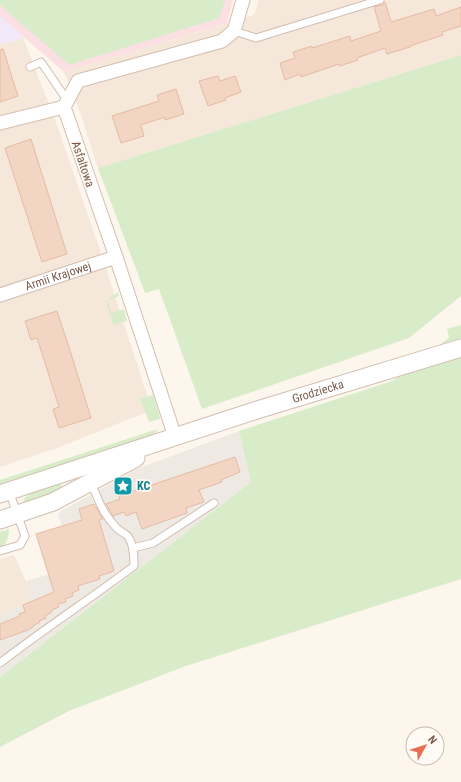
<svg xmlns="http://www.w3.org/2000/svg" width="461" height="782" viewBox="0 0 461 782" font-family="'Roboto Condensed',sans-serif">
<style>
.residential{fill:#f5e8da}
.industrial{fill:#efe9e4}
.education{fill:#f3e8fa}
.medical{fill:#fbdfe3}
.green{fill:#d8ecc9}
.building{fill:#f3d5c3;stroke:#e6bba3}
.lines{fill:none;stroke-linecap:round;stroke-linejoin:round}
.service-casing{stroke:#d1beb0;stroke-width:9}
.minor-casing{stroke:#d1beb0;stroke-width:15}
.tertiary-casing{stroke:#d1beb0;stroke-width:19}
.service{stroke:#fff;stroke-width:7}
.minor{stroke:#fff;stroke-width:13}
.tertiary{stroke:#fff;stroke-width:17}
.labels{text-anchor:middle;stroke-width:3.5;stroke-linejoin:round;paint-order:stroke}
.street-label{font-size:12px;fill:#7a5c4d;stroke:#fffaf3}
.culture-label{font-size:12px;font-weight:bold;fill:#0d838f;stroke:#fffaf3;text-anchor:start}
</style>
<rect width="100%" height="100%" fill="#fdf6ec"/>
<g class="residential">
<polygon points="259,0 461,0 461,55 98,168 78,106 64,72 254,15"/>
<polygon points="22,35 56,122 99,247 152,410 57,448 0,467 0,44 18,40"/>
<polygon points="14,555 26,581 31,602 0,615 0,559"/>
</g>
<polygon class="industrial" points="239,431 251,482 0,677 0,615 31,602 26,581 75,567 58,514 63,510 139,468"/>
<polygon class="education" points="0,16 22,35 18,40 0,44"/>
<polygon class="medical" points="0,0 233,0 227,23 64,72 0,16"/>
<g class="green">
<polygon points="0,0 225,0 219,18 69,65 0,5"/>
<polygon points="461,55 461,296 409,338 202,409 159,289 145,293 98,168"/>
<polygon points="118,292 119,296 107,301 112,313 124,309 127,321 115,324 115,326 113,323 106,302 106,301"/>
<polygon points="461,325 461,579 186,666 69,711 0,747 0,677 251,482 239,431 392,381 449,338 447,329"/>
<polygon points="153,395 159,414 160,419 149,422 140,399"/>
<polygon points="158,429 156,432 150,436 0,485 0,480"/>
<path d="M61,484L62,486L60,488L47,496L27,503L23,501C29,490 49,487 61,484Z"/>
<path d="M9,529C8,536 8,545 0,548V532Z"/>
</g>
<g class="building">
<polygon points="385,2 391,22 434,9 436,16 461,7 461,26 442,32 443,35 410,46 410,47 387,54 385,48 357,58 358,60 340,66 339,64 301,77 300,74 285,80 280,63 295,58 293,52 312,46 312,48 350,36 351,41 381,31 374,7 382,5"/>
<polygon points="3,49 18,96 0,102 0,50"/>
<polygon points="218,76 220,81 235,76 241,92 225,98 226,100 208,106 199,81"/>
<polygon points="176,89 184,114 165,120 165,117 141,125 144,136 121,143 112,116 159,101 157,95"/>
<polygon points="31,139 67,254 42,262 5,148"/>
<polygon points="57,311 68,344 91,418 59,428 53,409 59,407 37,338 31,340 25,321"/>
<polygon points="235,457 240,472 221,480 222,482 199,490 204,502 186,508 187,513 142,529 136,512 126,516 124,512 113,516 106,504 120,499 119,496"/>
<polygon points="94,504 95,507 96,507 103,519 99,520 114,571 99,576 100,579 78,586 79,590 72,593 73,596 65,599 66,602 58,604 59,607 52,610 52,612 45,616 46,618 39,621 40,622 33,626 33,627 28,630 0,640 0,624 20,616 19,614 25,612 23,605 54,592 36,534 82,520 79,509"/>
</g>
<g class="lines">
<g class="service-casing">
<g id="service">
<polyline points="234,31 256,38 380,0"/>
<polyline points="30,67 41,62 67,100"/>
<polyline points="133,548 153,543 214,503"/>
<polyline points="0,551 20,545 25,536 9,491"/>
<path d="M0,663C44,629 90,599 134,566C134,557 134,546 129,538C127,534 123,533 119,530C114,526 109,519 105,513C99,504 96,492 90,482"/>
</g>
</g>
<g class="minor-casing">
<g id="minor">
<polyline points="0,123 64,107"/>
<path id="s1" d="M0,295L116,257"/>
<polyline points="175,437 116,257 64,107 78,81 222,41 234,31 243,0"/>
</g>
</g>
<g class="tertiary-casing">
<g id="tertiary">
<path id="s2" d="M0,494L257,410L461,348"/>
<polyline points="0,520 53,502 136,458"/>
</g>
</g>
<use href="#service" class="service"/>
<use href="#minor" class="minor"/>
<use href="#tertiary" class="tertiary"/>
</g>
<defs>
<g id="sight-square" transform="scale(1)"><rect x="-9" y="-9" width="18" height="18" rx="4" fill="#0f9aa8" stroke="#fffaf3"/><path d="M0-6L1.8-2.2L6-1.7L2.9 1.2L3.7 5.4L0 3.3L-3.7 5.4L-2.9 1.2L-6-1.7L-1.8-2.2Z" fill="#fff"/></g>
</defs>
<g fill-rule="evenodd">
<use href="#sight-square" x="123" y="486"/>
</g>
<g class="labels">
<g class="street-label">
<text transform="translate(83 164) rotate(71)" y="4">Asfaltowa</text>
<text dy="4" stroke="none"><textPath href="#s1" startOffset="61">Armii Krajowej</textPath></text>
<text dy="4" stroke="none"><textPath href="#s2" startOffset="334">Grodziecka</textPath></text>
</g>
<g class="culture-label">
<text x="137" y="490">KC</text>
</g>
</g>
<g transform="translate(425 746) rotate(51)"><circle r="19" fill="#fffaf3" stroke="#cabbb1"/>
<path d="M0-3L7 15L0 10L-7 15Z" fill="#e76f51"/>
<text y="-6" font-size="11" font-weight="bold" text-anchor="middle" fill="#7a5c4d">N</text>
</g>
</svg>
